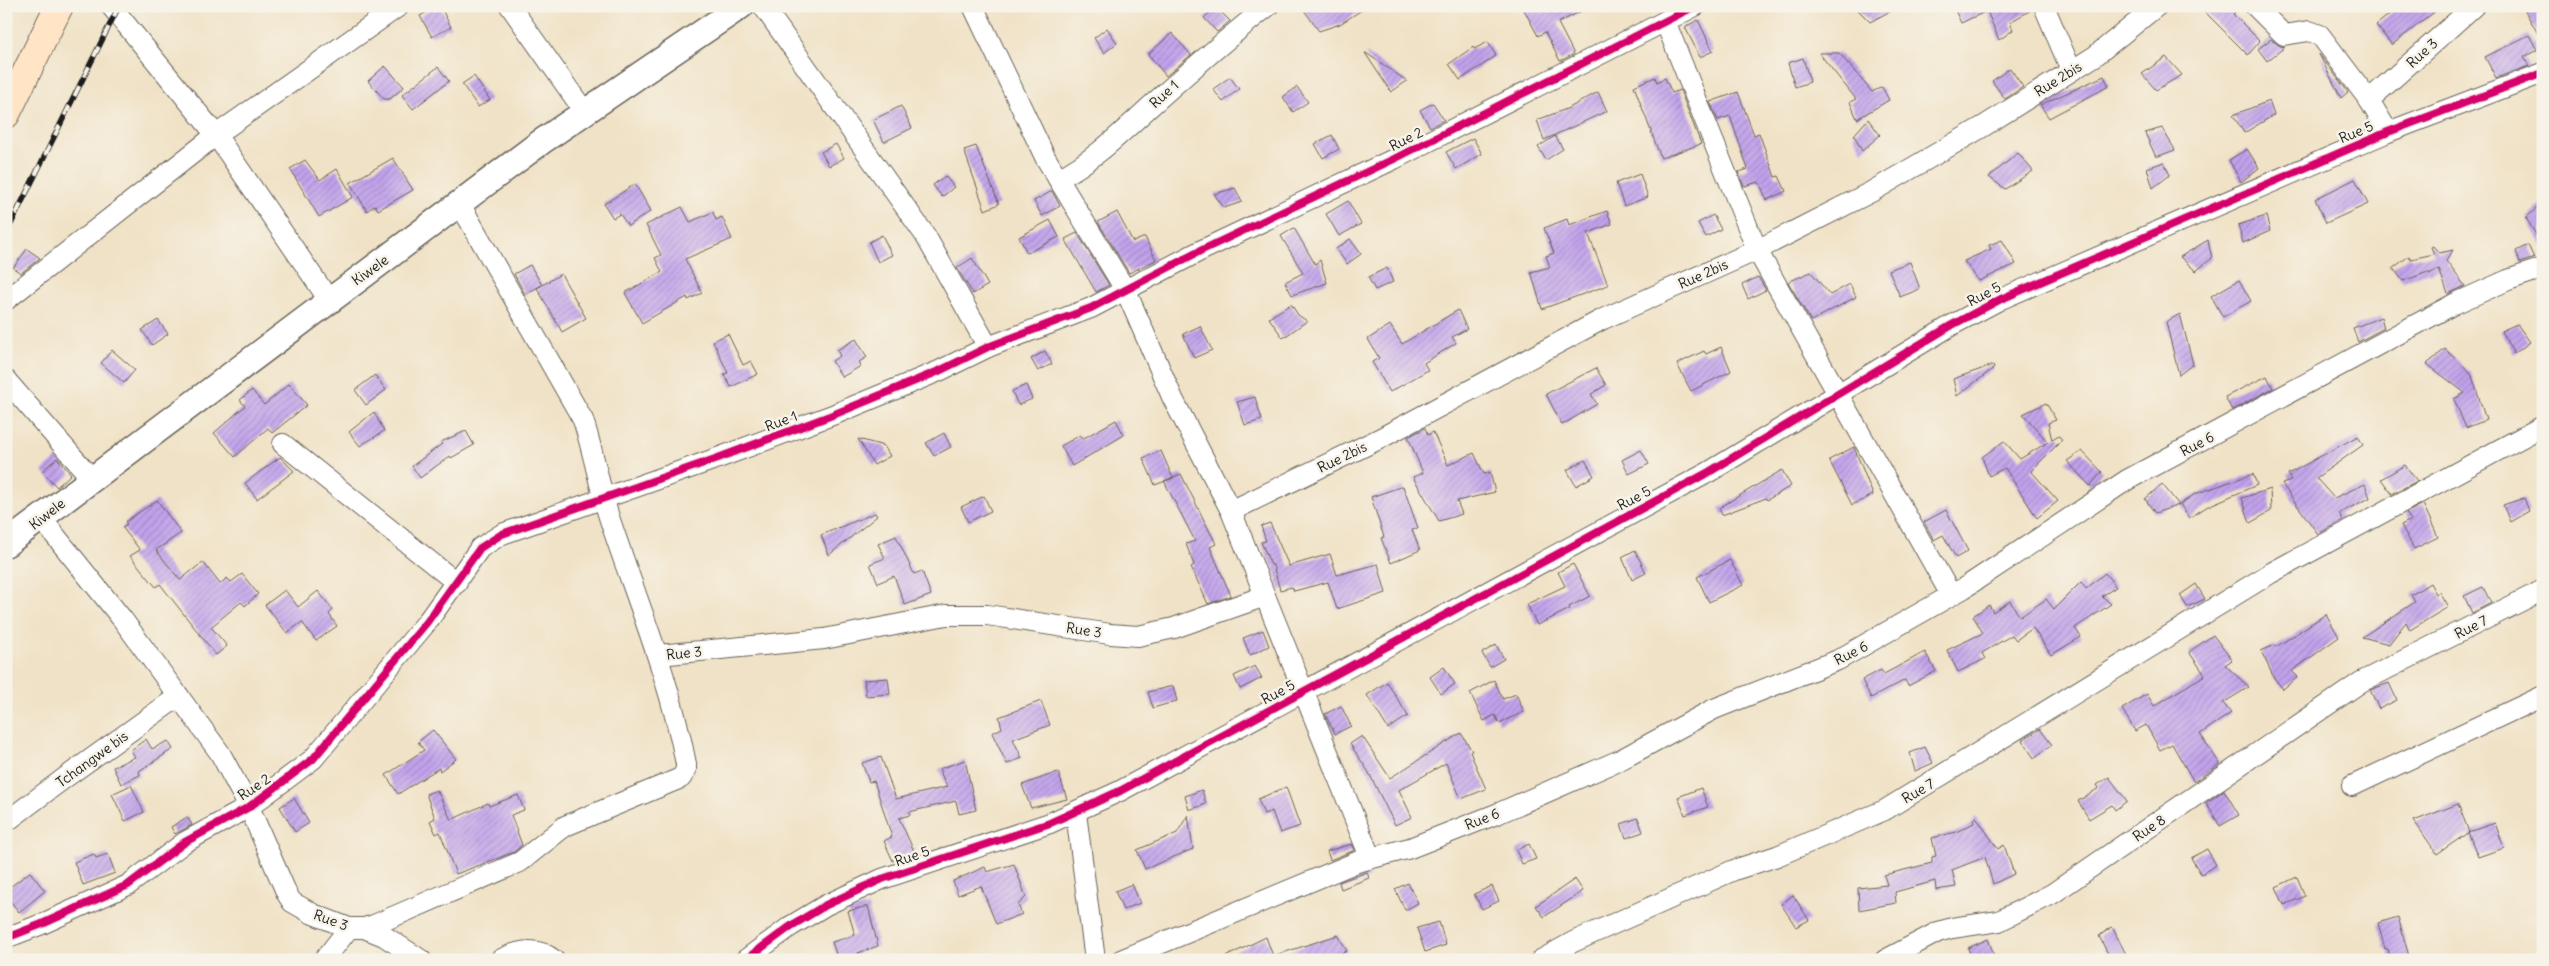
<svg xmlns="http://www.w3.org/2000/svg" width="2549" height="966" viewBox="0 0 2549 966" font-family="Delius,sans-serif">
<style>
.building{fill:url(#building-hatch)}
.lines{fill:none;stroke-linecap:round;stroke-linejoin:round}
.minor-casing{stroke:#666158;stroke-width:22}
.tertiary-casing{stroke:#666158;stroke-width:28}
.secondary-casing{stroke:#666158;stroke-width:30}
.minor{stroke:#fff;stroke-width:20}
.tertiary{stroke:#fff;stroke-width:25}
.secondary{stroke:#ffe4c6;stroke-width:28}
.rail-casing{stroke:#1c1c1c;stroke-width:5.5}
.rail{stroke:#f7f3e8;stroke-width:4;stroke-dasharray:11;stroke-linecap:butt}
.cycleway-casing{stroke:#f7f3e8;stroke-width:11}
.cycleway{stroke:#d6006c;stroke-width:8}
.labels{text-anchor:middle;stroke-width:5;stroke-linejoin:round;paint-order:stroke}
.street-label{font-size:14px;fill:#1c1c1c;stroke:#f7f3e8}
</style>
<defs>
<pattern id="building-hatch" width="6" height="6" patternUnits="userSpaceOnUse" patternTransform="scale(1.25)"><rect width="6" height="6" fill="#c2a3ed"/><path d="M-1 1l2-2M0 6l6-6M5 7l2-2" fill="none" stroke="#9d84bf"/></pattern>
</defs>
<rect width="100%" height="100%" fill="#f7f3e8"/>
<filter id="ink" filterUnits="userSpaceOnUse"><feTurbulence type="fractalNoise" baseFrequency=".02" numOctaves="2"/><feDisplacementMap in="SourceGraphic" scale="10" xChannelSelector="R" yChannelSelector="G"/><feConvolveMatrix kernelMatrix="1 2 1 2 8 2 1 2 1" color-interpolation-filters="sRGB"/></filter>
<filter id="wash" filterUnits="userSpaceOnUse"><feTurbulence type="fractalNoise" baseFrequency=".0096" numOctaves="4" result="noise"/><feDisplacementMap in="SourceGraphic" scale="20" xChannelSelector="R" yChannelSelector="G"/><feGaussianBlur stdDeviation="1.12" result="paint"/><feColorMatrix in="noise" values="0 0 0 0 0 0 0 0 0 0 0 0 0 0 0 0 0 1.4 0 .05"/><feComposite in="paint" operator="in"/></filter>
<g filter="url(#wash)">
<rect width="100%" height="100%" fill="#f0e2c6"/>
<g id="blocks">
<g class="building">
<polygon points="437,6 440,6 451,27 432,37 420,16"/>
<polygon points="1301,6 1368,6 1340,24 1319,31"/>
<polygon points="1522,6 1591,6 1558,23 1574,54 1560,61 1545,32 1538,36"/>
<polygon points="1854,6 1900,6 1870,22"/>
<polygon points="1953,6 2032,6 2033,9 2010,22 2013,30 1999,40 1987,11 1961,23"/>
<polygon points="2199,6 2241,6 2233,14 2260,41 2248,55"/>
<polygon points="2400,6 2442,6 2392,45 2376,25"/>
<polygon points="2522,6 2543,6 2543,42"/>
<polygon points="1216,7 1230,21 1217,32 1204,18"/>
<polygon points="1698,20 1713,51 1700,57 1685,27"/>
<polygon points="1107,28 1117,43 1104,53 1094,38"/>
<polygon points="1172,33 1191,55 1166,76 1148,54"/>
<polygon points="2529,35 2537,50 2524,57 2529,66 2496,78 2485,57"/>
<polygon points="2271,39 2280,46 2285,47 2267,61 2258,49"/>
<polygon points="1488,42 1496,56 1460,80 1449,64 1473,47 1474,49"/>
<polygon points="1365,53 1366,53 1407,81 1391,92"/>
<polygon points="1819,53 1839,53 1872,92 1882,87 1889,100 1857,119 1850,102 1856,99"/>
<polygon points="2319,54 2348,92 2341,98"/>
<polygon points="2166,57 2182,75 2156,90 2142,74"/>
<polygon points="1803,58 1810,82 1795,87 1788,63"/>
<polygon points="385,66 404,87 390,99 384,99 368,81"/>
<polygon points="438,67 449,81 413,109 402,95"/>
<polygon points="2010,68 2023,87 2005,99 1992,81"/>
<polygon points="474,76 490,100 478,107 462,84"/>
<polygon points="2104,76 2109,86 2049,118 2040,105"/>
<polygon points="1230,77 1239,89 1223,102 1213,89"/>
<polygon points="1655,77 1657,82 1665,78 1672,93 1680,90 1701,144 1661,158 1634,86"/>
<polygon points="1297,87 1308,102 1293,112 1283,97"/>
<polygon points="1598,92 1607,111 1544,140 1537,120 1569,108"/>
<polygon points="1738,92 1754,135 1759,133 1775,177 1779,176 1786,191 1767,200 1759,182 1744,186 1738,172 1748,169 1730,116 1718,120 1710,102"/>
<polygon points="2269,101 2274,115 2244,133 2233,115"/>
<polygon points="1433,103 1444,120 1430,127 1420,110"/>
<polygon points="901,106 912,128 884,142 873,120"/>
<polygon points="1868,119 1880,135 1862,151 1854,135"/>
<polygon points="2162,128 2175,150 2156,157 2145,133"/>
<polygon points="1332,135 1339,149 1323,158 1315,144"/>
<polygon points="1555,136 1563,149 1546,160 1538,147"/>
<polygon points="1473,138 1482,154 1456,169 1446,152"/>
<polygon points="836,144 844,158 829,166 821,152"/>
<polygon points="976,146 999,204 985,210 964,150"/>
<polygon points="2247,149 2259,168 2241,182 2229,160"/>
<polygon points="2018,153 2033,171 2005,189 1989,177"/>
<polygon points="393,158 413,190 378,210 375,205 367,211 350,183"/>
<polygon points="305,160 320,180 337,169 353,197 319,217 290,169"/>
<polygon points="2164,162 2170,175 2153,188 2147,168"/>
<polygon points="1640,174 1648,197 1624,206 1616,183"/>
<polygon points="945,176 954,187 942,197 933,185"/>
<polygon points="2355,179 2368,204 2326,223 2315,199"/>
<polygon points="635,184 651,211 628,226 620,214 613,218 604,204"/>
<polygon points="1235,188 1242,202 1224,208 1214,194"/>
<polygon points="1052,191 1060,206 1042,216 1034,201"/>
<polygon points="1348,201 1361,224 1339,236 1326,214"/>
<polygon points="2543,202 2543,246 2526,218"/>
<polygon points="682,207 690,222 713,212 716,220 722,217 732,239 685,259 702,293 688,300 687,297 642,323 625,293 662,272 655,258 661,255 646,225"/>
<polygon points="1607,211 1612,224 1588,233 1608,285 1542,309 1531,272 1550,267 1546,256 1554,253 1544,228 1567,219 1569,225"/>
<polygon points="1117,212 1133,242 1145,237 1156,260 1129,273 1098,222"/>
<polygon points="1713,215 1721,229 1706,237 1698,223"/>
<polygon points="2266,216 2270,231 2243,243 2238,225"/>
<polygon points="1050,220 1059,237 1027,253 1019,237"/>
<polygon points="1294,228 1315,264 1320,260 1327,283 1292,295 1285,282 1303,273 1281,236"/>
<polygon points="1077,233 1109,285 1096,292 1065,239"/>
<polygon points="882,235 892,255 878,262 869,242"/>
<polygon points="1350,239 1361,254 1347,264 1336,249"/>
<polygon points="2002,240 2016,264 1979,281 1964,261 1991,249 1989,245"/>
<polygon points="2208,240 2212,258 2196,271 2180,257"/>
<polygon points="2528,245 2534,258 2520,263 2516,251"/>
<polygon points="2433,246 2439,253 2453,250 2446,261 2465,286 2448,294 2439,269 2429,274 2428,272 2403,281 2393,268 2409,256 2411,259 2434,254 2431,247"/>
<polygon points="27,249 40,258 21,273 13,268"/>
<polygon points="972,258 988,285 973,294 957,268"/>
<polygon points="1910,262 1920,289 1900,297 1889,270"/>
<polygon points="530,265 542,285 525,294 514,274"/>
<polygon points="1387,268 1393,282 1375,290 1368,277"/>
<polygon points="1811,272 1830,295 1850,284 1856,297 1811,321 1788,282"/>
<polygon points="561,274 586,318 562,332 537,288"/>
<polygon points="1758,277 1766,290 1748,299 1742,285"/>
<polygon points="2239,280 2251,301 2223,317 2211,296"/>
<polygon points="1291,304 1298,315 1307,321 1283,338 1269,318"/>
<polygon points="1458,310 1467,329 1452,337 1456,343 1424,363 1428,370 1390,392 1372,362 1379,358 1368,339 1390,325 1402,344"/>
<polygon points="2180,314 2193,364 2179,375 2166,322"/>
<polygon points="2381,317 2384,328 2358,342 2353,328"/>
<polygon points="158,320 168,334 152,345 142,330"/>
<polygon points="2517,324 2530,342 2514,354 2501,331"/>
<polygon points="1200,326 1212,350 1194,358 1183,334"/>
<polygon points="728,334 743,365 751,361 758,374 731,387 724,374 728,373 713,341"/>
<polygon points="856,339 867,357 859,362 861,366 842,377 832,361 840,356 837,350"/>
<polygon points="1721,347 1731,371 1691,391 1677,364 1704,351 1706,354"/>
<polygon points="2445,349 2471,373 2486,420 2466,428 2454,399 2465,393 2427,364"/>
<polygon points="112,350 135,370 124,383 101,363"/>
<polygon points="1045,351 1052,364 1038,371 1031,359"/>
<polygon points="1993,365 1994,368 1957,396 1953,379"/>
<polygon points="1596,368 1606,385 1591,394 1597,404 1562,425 1546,394"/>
<polygon points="375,375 386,390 366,405 355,390"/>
<polygon points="2267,376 2273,388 2232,410 2225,397"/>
<polygon points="289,384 307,405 272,433 268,428 235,457 214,433 245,406 240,400 252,390 264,405"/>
<polygon points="1026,385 1032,399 1018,405 1012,391"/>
<polygon points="1255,397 1262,420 1245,425 1237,402"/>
<polygon points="2046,403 2056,420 2048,423 2052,440 2059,436 2062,440 2031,471 2058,501 2037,518 2005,468 1989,476 1982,457 2004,441 2020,459 2048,442 2023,414"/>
<polygon points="374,412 384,431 360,446 349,432"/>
<polygon points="1116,420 1124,435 1072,466 1061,446 1080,435 1082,439"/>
<polygon points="1425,428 1428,435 1433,432 1448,465 1474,453 1484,474 1490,472 1495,492 1457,501 1462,514 1439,521 1413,477 1423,473 1408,437"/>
<polygon points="466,431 474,445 451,458 450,456 420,478 412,466 442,444 441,442"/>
<polygon points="944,433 951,447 934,456 926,443"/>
<polygon points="2358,436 2363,445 2316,478 2334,498 2365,484 2370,498 2339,513 2343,520 2318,534 2282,484 2291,481 2288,474"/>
<polygon points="858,439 884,446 890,456 874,465"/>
<polygon points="1854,447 1873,495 1852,505 1829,460"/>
<polygon points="1641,450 1649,464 1629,474 1622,460"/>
<polygon points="1161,451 1173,478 1155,485 1143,458"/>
<polygon points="2082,451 2102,472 2090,486 2067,461"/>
<polygon points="280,457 294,471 257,499 245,483"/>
<polygon points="57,458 71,474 57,487 42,471"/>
<polygon points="1585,460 1594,476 1576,486 1567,470"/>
<polygon points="2405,465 2417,481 2392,494 2381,479"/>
<polygon points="1782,470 1791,486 1767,500 1766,498 1722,515 1719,508"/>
<polygon points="1181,474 1216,544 1210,547 1231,596 1208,604 1191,567 1194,565 1186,544 1195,541 1164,481"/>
<polygon points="2253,474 2257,485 2208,506 2189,518 2180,504 2195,494"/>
<polygon points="2162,484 2179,505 2155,513 2145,499"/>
<polygon points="1403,486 1418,528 1412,530 1420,550 1391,563 1381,538 1384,537 1371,497"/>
<polygon points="2270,489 2271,511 2250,523 2242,498"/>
<polygon points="984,496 991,511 968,522 961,507"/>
<polygon points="2524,498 2529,511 2510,522 2503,505"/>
<polygon points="157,500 181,533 156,550 180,580 203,562 220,584 227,578 231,582 242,574 258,594 245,606 241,602 211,627 227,646 216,655 160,584 156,587 130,556 140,550 122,527 127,524 125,522"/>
<polygon points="2423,504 2438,537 2414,549 2401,525 2411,520 2406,513"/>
<polygon points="1946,510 1968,551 1956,558 1943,535 1934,540 1924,522"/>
<polygon points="875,513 877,516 829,555 821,535"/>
<polygon points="1270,523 1289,566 1330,554 1337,575 1378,564 1386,593 1337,609 1328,582 1294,591 1292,587 1280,590 1273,565 1271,565 1261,542 1266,541 1261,526"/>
<polygon points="896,536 914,574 922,571 931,595 905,605 894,576 878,583 870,564 885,558 878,544"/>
<polygon points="1635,550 1646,573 1632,580 1622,557"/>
<polygon points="1730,560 1743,585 1709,602 1697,577"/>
<polygon points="1573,564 1590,596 1569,607 1570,609 1537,625 1527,604 1565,586 1558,572"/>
<polygon points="2105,573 2116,587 2102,596 2111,604 2075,628 2081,637 2051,655 2033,628 2016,640 2012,635 1982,653 1985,659 1958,672 1947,650 1983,633 1973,616 1989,605 1993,612 2010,601 2020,617 2046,599 2054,609 2081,582 2086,589"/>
<polygon points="2430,583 2436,594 2439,592 2448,607 2410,630 2406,622 2389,644 2362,637 2415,602 2411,595"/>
<polygon points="2196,584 2205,599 2187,607 2180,595"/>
<polygon points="2483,587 2491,603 2472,613 2464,596"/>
<polygon points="285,590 298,607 318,591 333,610 329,614 337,626 316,641 302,622 287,633 265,605"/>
<polygon points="2326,614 2339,637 2292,671 2298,677 2283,689 2274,678 2261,651 2275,645 2276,647"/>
<polygon points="1263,630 1269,646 1250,655 1243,638"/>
<polygon points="2213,635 2232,660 2225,665 2249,687 2223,703 2231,713 2200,734 2220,764 2194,782 2172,744 2160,750 2146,725 2135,731 2122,709 2147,694 2154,706 2205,675 2189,652"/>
<polygon points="1496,645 1504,659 1490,667 1482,653"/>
<polygon points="1925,652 1936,671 1908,686 1905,680 1871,698 1862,680 1881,670 1884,674"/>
<polygon points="1255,666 1262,678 1240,689 1234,676"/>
<polygon points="1444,667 1455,684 1441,694 1430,677"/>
<polygon points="888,678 890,694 866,696 864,680"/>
<polygon points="1494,680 1503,699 1516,694 1524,712 1499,723 1495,715 1484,721 1470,693"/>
<polygon points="1387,682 1408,716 1388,729 1367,695"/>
<polygon points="2389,683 2397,700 2379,709 2370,690"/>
<polygon points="1173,686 1177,701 1153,708 1148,692"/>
<polygon points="1041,701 1050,725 1013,739 1022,758 1007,764 992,733 1002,728 999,717"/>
<polygon points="1341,706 1351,726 1335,734 1325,714"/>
<polygon points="2040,729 2052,745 2034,758 2022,740"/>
<polygon points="433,730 456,759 440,771 439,768 398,794 386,775 424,750 418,742"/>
<polygon points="1461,733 1472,751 1470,752 1486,789 1461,799 1446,763 1399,790 1412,817 1395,825 1368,771 1350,744 1362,736 1390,778"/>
<polygon points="146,739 152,749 168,741 173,749 139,771 140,775 121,784 113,767 135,757 131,750"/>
<polygon points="1925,747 1933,763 1915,771 1910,753"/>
<polygon points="881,757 896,799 947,787 939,769 965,760 976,810 959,814 956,801 909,812 910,815 899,818 914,851 893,861 884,841 892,837 874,781 869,782 862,763"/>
<polygon points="1058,772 1067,799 1031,808 1022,785"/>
<polygon points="2109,777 2127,801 2115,810 2112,805 2089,819 2078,801 2099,788 2097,785"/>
<polygon points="131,785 144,812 125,821 112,794"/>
<polygon points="1286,787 1300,826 1280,833 1272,811 1264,814 1258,799"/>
<polygon points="1701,788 1708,807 1685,815 1678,797"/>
<polygon points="437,790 451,820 488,803 489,806 518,795 524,810 511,815 522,845 514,852 456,874 440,832 436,834 430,821 435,818 426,794"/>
<polygon points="1202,790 1206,804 1189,810 1185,796"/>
<polygon points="2224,790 2239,815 2220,826 2206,803"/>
<polygon points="294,798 309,823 295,832 280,807"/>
<polygon points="2458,804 2469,832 2437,854 2414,821"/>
<polygon points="1188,815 1193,849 1145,869 1137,850 1177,833"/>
<polygon points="187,817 192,825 175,834 171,827"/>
<polygon points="1976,817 1998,849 2004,845 2014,874 1993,884 1985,857 1952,870 1956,887 1936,890 1935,881 1895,892 1896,903 1859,910 1858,888 1887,885 1884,875 1932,863 1932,857 1936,856 1932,838 1956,832 1974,823 1973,819"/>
<polygon points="1638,818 1643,832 1626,838 1621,824"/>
<polygon points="2495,823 2504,848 2478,857 2468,832"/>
<polygon points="1352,844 1355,850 1330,860 1327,851"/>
<polygon points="1529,844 1536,859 1522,864 1516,850"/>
<polygon points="2207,849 2216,865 2201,874 2191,858"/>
<polygon points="94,854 96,858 108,854 115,873 83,885 74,862"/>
<polygon points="1014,864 1026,897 1018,905 1022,914 996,924 981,886 958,895 953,881 985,867 987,872"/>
<polygon points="30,872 45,891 19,912 6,896 6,890"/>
<polygon points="1367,872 1369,878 1341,889 1339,882"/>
<polygon points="2297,877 2305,896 2284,905 2276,887"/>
<polygon points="1575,879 1583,891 1544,917 1536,906"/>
<polygon points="1408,883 1418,903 1405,910 1395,889"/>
<polygon points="1132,884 1140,903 1123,910 1115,891"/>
<polygon points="1492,886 1499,901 1482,909 1474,894"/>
<polygon points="1793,895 1809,920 1796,927 1781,904"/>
<polygon points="868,906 878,946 858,953 860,960 838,960 832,942 855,935 848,911"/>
<polygon points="2398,917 2410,960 2391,960 2388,949 2385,949 2378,923"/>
<polygon points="1439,922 1446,945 1425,952 1417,928"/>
<polygon points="2112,927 2129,960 2111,960 2099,936"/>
<polygon points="1338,935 1347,951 1325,960 1273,960 1272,957 1266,960 1219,960 1266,937 1273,956"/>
<polygon points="1988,939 1996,960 1972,960 1968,948"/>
</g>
</g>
</g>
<g filter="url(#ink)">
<use href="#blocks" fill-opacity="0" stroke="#666158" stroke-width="1"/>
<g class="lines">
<g class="minor-casing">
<g id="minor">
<polyline points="111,6 216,135 329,300"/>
<polyline points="510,6 584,111"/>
<polyline points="763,6 925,235 988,347"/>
<polyline points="973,6 1045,157 1126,291 1173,399 1231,511 1370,857"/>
<polyline points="2044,6 2071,70"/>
<polyline points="2255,6 2284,35 2309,31 2320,35 2369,100 2388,132"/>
<polyline points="1665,21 1757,250 1951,595"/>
<polyline points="2369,100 2474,6"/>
<path d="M1058,179C1095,160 1123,131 1154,103C1191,70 1228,37 1268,6"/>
<polyline points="6,300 216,135 399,6"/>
<polyline points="6,380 92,479"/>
<polyline points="283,444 457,583"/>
<polyline points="1231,511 1379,439 1603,319 1757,250 1871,192 1984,126 2095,56 2157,6"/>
<path d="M41,518L123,620L220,753L249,807L287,894L292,902L313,914L349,928H364L374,925L520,862L565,826L681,778L686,770V764C670,679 637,601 610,520C599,487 594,453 583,420L460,204"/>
<polyline points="659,655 824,639 946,615 987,615 1110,634 1138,636 1174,628 1265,596"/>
<polyline points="2352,786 2543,696"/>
<polyline points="1076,813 1095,960"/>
<polyline points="6,822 66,777 179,696"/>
<polyline points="364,928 384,936 421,960"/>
<polyline points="6,938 42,924 128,885 185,842 249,807 313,759 427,622 480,548 502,534 718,458 835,414 939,371 988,347 1091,308 1200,251 1394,159 1695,6"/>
<polyline points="324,960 349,928"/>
<path d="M500,960C518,950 537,946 554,960"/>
<polyline points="745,960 791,926 826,905 882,879 1050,823 1120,791 1709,472 1952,325 2001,299 2388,132 2543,73"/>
<polyline points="1121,960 1357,862 1410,848 1499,813 1620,760 1714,709 1838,660 1964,588 2127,480 2454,304 2508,280 2543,268"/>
<polyline points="1541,960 1573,942 1734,870 1777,856 1885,810 2271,573 2543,426"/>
<polyline points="1885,960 1938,932 1952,928 1999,921 2052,894 2361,682 2543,590"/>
</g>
</g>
<g class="tertiary-casing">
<polyline id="tertiary" points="6,544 541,142 741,6"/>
</g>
<g class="secondary-casing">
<polyline id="secondary" points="6,114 59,6"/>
</g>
<use href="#minor" class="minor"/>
<use href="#tertiary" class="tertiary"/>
<use href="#secondary" class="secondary"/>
<g class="rail-casing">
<polyline id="rail" points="6,234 119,6"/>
</g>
<use href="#rail" class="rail"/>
<g class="cycleway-casing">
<g id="cycleway">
<polyline points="6,938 42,924 128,885 185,842 249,807 313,759 427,622 480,548 502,534 718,458 835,414 939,371 988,347 1091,308 1200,251 1394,159 1695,6"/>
<polyline points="745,960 791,926 826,905 882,879 1050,823 1120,791 1709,472 1952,325 2001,299 2388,132 2543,73"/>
</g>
</g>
<use href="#cycleway" class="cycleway"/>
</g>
</g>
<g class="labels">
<g class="street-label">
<text transform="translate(2422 53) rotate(-42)" y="5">Rue 3</text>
<text transform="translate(2058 79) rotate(-32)" y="5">Rue 2bis</text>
<text transform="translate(1164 94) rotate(-42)" y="5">Rue 1</text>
<text transform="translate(2356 132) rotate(-23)" y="5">Rue 5</text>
<text transform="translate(1406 139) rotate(-27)" y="5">Rue 2</text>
<text transform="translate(370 270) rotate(-36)" y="5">Kiwele</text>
<text transform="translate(1703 274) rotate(-24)" y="5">Rue 2bis</text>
<text transform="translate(1984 294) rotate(-28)" y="5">Rue 5</text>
<text transform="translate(781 421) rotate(-21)" y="5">Rue 1</text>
<text transform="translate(2197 444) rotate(-28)" y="5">Rue 6</text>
<text transform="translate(1342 457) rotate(-26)" y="5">Rue 2bis</text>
<text transform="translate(1634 498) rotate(-28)" y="5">Rue 5</text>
<text transform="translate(47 514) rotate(-38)" y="5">Kiwele</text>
<text transform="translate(2471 627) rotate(-27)" y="5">Rue 7</text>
<text transform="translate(1084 630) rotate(9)" y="5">Rue 3</text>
<text transform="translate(684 653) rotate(-6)" y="5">Rue 3</text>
<text transform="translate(1851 653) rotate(-27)" y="5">Rue 6</text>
<text transform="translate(1278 692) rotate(-28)" y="5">Rue 5</text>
<text transform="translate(92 759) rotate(-36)" y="5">Tchangwe bis</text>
<text transform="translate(254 787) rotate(-34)" y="5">Rue 2</text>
<text transform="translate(1918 791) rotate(-30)" y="5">Rue 7</text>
<text transform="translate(1482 819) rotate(-22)" y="5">Rue 6</text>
<text transform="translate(2149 828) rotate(-34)" y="5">Rue 8</text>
<text transform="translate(912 856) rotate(-19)" y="5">Rue 5</text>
<text transform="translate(331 920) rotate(20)" y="5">Rue 3</text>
</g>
</g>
<rect width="2549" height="966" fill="none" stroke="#f7f3e8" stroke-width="25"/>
</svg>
